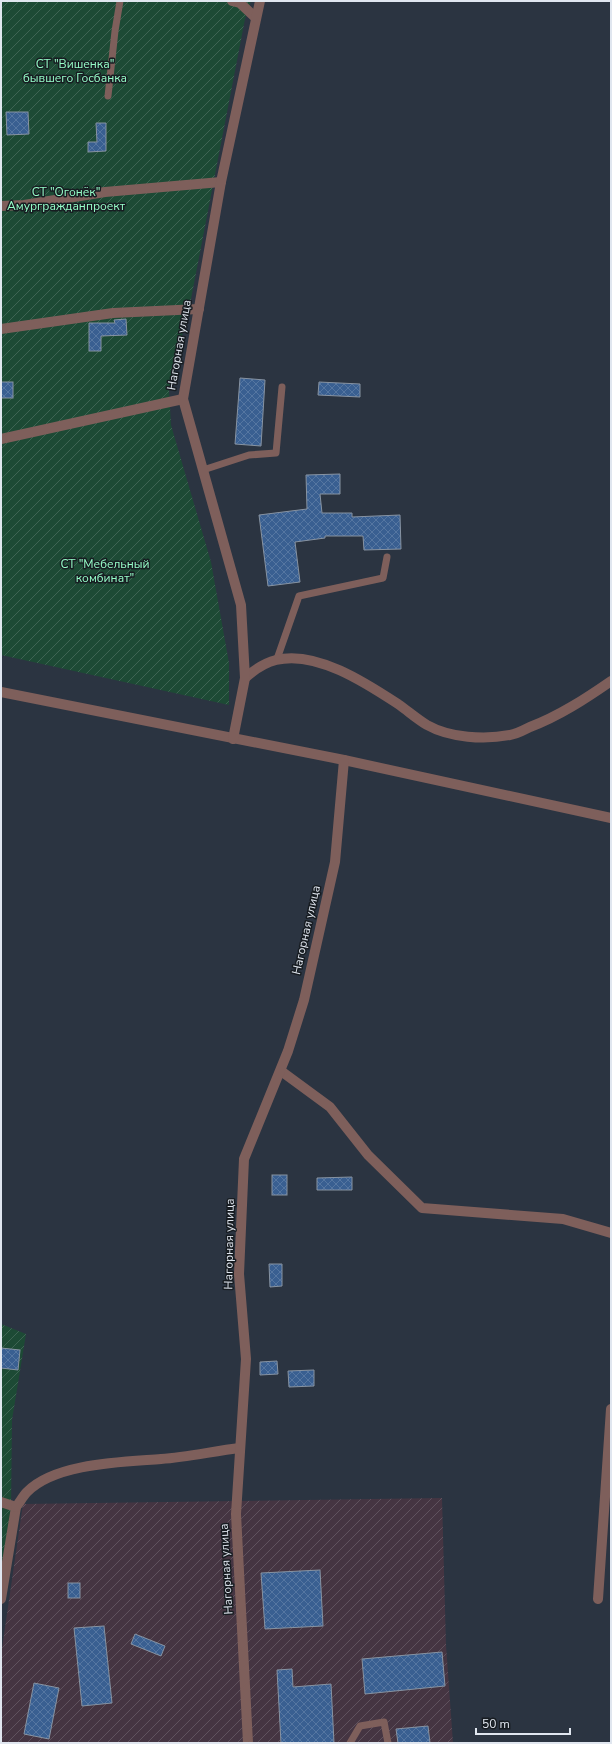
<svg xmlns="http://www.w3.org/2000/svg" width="612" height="1744" viewBox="0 0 612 1744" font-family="'Nunito Sans',sans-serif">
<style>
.industrial{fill:url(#industrial-furrows)}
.garden{fill:url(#garden-furrows)}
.building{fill:url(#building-cross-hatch);stroke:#8793a2}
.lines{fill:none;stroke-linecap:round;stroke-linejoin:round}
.service{stroke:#7e5f5b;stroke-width:7}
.minor{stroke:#7e5f5b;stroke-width:10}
.labels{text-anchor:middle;stroke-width:3;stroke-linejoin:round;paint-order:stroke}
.park-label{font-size:12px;fill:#96fec9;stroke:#171c21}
.street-label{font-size:12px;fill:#e0e6ef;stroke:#171c21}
</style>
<defs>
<pattern id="industrial-furrows" width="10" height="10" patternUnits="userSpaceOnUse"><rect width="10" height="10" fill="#453542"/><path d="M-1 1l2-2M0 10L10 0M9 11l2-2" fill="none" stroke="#60525e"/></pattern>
<pattern id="garden-furrows" width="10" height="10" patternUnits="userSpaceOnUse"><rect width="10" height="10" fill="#1d4a35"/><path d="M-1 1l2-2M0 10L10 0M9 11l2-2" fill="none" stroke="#3e6453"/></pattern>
<pattern id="building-cross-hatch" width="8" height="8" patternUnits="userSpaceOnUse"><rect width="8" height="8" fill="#395f91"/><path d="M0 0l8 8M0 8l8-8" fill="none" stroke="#5576a1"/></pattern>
</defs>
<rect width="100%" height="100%" fill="#2b3441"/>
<polygon class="industrial" points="442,1498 446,1645 453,1743 1,1743 1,1655 23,1504"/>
<g class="garden">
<polygon points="1,1 251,1 245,19 191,299 169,389 171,425 211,562 229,663 229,705 1,655"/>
<polygon points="1,1324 26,1334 12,1420 11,1510 1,1574"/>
</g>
<g class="building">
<polygon points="6,112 28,112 29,134 7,135"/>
<polygon points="96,123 106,123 106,151 88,152 88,142 97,142"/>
<polygon points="126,319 127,335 101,336 101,351 89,351 89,323 115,323 114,320"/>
<polygon points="240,378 265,380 261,446 235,444"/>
<rect x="1" y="382" width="12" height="16"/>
<polygon points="319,382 360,384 360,397 318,395"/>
<polygon points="340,474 340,494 320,494 322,513 352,513 352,517 400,515 401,549 364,550 363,536 325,536 325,538 295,542 300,582 268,586 259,515 307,509 306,475"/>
<rect x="272" y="1175" width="15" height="20"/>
<polygon points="352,1177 352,1190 317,1190 317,1178"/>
<polygon points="269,1264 282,1264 282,1286 270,1287"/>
<polygon points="1,1348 20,1350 18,1370 1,1368"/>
<polygon points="277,1361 278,1374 260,1375 260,1362"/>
<polygon points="314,1370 314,1386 289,1387 288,1371"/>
<polygon points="320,1570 323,1626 265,1629 261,1573"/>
<rect x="68" y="1583" width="12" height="15"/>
<polygon points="104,1626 112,1703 82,1706 74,1628"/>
<polygon points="135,1634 165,1646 161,1656 131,1644"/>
<polygon points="442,1652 445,1686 365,1694 362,1659"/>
<polygon points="292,1669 293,1687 331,1684 334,1743 281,1743 277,1670"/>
<polygon points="34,1683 59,1688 49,1739 24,1734"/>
<polygon points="428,1726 430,1743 398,1743 396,1729"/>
</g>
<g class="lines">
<g class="service">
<polyline points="108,96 115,31 120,1"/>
<polyline points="203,470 249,455 276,453 282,387"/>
<polyline points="277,659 299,596 383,578 387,557"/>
<polyline points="350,1743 360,1726 384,1722 388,1743"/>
</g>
<g class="minor">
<polyline points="232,1 240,3 256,18"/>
<polyline points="1,206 24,205 105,192 221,182"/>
<polyline points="1,329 113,313 199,309"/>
<polyline points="1,439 183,399"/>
<path d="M245,678C254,670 264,663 276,660C316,650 366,683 398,704C408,711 417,719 427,725C450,738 485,740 510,735C517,734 524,730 530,727C559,716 585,699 611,681"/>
<polyline points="1,692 344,760 611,818"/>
<polyline points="233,739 245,678 241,605 183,399 221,182 260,1"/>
<polyline points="281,1071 330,1107 368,1155 422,1208 563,1219 611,1233"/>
<polyline points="1,1502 16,1507 1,1599"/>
<path d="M16,1507C20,1502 23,1496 27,1492C55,1463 123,1462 161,1459C188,1457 214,1451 240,1448"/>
<polyline points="598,1599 611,1409"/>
<polyline points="248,1743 236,1514 246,1359 239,1274 244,1159 288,1051 304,1000 335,862 344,760"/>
</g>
</g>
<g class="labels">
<g class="park-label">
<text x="75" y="68">СТ "Вишенка"<tspan x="75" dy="14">бывшего Госбанка</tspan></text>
<text x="66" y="196">СТ "Огонёк"<tspan x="66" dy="14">Амургражданпроект</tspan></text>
<text x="105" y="568">СТ "Мебельный<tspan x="105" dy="14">комбинат"</tspan></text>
</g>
<g class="street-label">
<text transform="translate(179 345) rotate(-80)" y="4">Нагорная улица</text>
<text transform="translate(306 930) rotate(-77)" y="4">Нагорная улица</text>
<text transform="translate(229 1244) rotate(-89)" y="4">Нагорная улица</text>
<text transform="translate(226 1569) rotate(-93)" y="4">Нагорная улица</text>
</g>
</g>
<rect width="612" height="1744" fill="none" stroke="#e0e6ef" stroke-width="4"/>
<path d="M476 1728v6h94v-6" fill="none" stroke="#e0e6ef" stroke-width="2"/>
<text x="482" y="1728" font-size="12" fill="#e0e6ef" stroke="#171c21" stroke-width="3" paint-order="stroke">50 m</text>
</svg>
